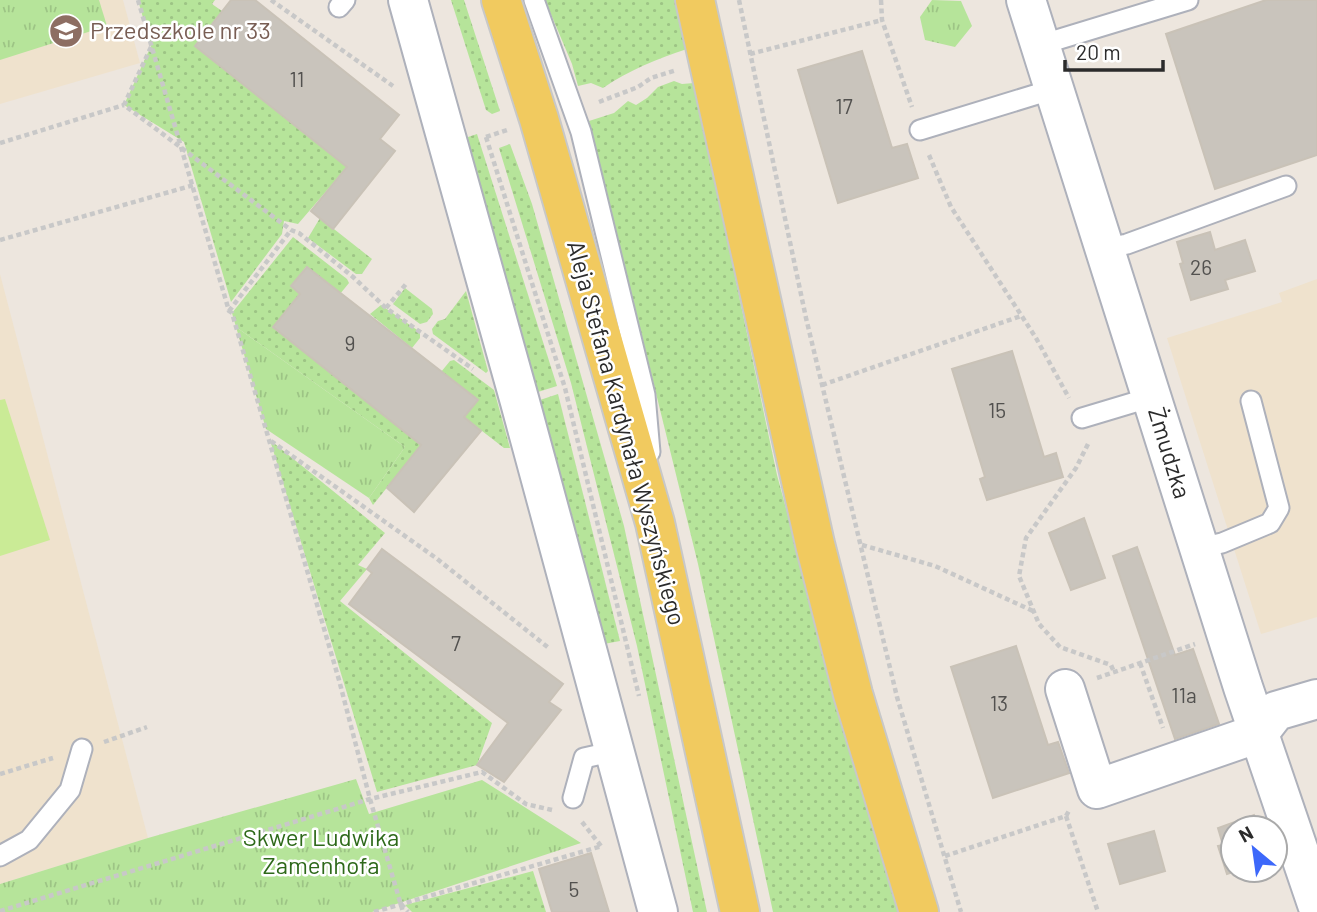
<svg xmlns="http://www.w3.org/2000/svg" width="1317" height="912" viewBox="0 0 1317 912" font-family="Barlow,sans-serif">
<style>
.education{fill:#efe2cd}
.grass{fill:url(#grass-dots)}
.park{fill:url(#park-tufts)}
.pitch{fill:#caeb96}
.building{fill:#c9c4bc;stroke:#c9c2b7;stroke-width:2}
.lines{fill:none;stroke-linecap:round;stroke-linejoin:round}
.service-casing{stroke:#aeb1bb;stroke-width:23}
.minor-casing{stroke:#aeb1bb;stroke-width:42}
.primary-casing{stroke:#c8c8c8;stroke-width:42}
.path{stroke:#c8c8c8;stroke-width:4.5;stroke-dasharray:5 3.5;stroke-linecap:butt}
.service{stroke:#fff;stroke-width:19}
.minor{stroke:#fff;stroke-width:38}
.primary{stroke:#f1ca5f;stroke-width:38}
.labels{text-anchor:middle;stroke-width:5;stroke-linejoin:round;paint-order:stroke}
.number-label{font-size:21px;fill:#52514f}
.education-label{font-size:24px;fill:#785e54;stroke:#fff;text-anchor:start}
.street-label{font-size:24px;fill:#2b2b2b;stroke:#fff}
.park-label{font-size:24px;fill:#2e691a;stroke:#fff}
</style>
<defs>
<pattern id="grass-dots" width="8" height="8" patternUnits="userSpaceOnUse" patternTransform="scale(1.75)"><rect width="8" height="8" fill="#b6e49a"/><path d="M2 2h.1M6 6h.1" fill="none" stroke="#9dc485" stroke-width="1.8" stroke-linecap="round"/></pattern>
<pattern id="park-tufts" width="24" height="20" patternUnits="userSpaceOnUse" patternTransform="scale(1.75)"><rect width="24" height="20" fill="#b6e49a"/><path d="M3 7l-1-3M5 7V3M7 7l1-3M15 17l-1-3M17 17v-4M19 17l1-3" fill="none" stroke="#9dc485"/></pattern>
</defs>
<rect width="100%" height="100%" fill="#ede6de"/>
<g class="education">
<polygon points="0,0 123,0 140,63 0,104"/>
<polygon points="0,274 148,838 0,884"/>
<polygon points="1317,279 1317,617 1261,634 1167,338 1282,302 1279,293"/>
</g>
<g class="grass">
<polygon points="138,0 215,0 212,4 222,11 195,46 347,167 298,224 284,221 282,234 231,302 184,142 124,105 151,46"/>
<polygon points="451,0 464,0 500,111 492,114 486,110"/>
<path d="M545,0H676L687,49C657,59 629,70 603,88L591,83L578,86L572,64Z"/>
<polygon points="674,81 682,84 694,83 777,475 840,709 901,912 773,912 698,564 589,121 614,113 628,101 636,105 647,98 658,87"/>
<polygon points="477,134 557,386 538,392 465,138"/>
<polygon points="510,144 532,204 624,526 707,912 693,912 637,646 571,383 499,148"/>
<polygon points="320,218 372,259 362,274 356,274 308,238"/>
<polygon points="293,237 347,279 349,283 340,294 306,267 291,286 300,294 273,327 421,445 373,505 369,498 405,447 236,327 232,313"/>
<polygon points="405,288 432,309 433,314 427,322 420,324 393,304"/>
<polygon points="466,291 488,371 486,373 433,334 432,329 438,321 445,319"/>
<polygon points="381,305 420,332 420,338 412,348 370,314"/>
<polygon points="454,360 494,390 510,448 504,448 464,417 477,400 441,372 450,361"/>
<polygon points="558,394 620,641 604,644 540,400"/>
<polygon points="270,440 385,533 358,565 367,569 340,601 492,723 477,765 377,792"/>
<polygon points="533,871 546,912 412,912 405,905"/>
</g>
<g class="park">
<polygon points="0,0 99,0 107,26 0,60"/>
<polygon points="932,0 961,1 972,26 955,47 925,40 920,17"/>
<polygon points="236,327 405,447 369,498 266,429"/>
<polygon points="356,779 369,814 482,780 581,843 372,912 0,912 0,884 148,838"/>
</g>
<polygon class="pitch" points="5,399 50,540 0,556 0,400"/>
<g class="building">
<polygon points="231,0 255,0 399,115 380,139 395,151 333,229 311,211 347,167 195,46"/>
<polygon points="1266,0 1317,0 1317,155 1215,189 1166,34"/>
<polygon points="862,51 892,148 907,144 918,178 838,203 798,70"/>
<polygon points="1210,232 1215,250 1245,240 1255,271 1225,280 1228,289 1191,300 1180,264 1183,263 1177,242"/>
<polygon points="307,267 478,400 464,417 481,431 414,512 387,488 421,445 273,327 300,294 291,286"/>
<polygon points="1012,351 1044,457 1056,453 1063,477 987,500 980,479 985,477 952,369"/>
<polygon points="1084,518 1105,578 1071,590 1049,533"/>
<polygon points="1137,547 1175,655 1193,649 1219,724 1175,739 1113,556"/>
<polygon points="382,549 563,684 549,702 561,710 504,782 477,765 508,723 349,604 372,573 367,569"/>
<polygon points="1016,646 1048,745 1058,742 1069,773 993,798 951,667"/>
<polygon points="1254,815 1259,828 1233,828 1233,870 1239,870 1227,874 1218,846 1223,845 1218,828"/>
<polygon points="1154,831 1165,871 1120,884 1108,844"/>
<polygon points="591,853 609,912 552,912 539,869"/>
</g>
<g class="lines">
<g class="service-casing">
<g id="service">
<polyline points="534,0 581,132 645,395 650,452"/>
<polyline points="339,7 345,0"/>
<polyline points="1040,45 1188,0"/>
<polyline points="920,130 1054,89"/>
<polyline points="1105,249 1127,244 1286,186"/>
<polyline points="1082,418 1152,397"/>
<polyline points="1199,548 1222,543 1270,523 1279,508 1251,401"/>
<polyline points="573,798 584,758 615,751"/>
<polyline points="0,856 29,840 70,790 82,749"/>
</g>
</g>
<g class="minor-casing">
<g id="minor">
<polyline points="408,0 520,402 658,912"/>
<polyline points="1026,0 1243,687 1317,904"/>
<polyline points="1065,689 1097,789 1259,733 1276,711 1317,699"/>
</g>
</g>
<g class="primary-casing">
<g id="primary">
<polyline points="501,0 539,119 655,523 740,912"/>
<polyline points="695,0 815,544 853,694 919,912"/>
</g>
</g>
<g class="path">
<polyline points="138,0 229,311 232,313 339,680 370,799 403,912"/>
<polyline points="271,0 393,86"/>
<polyline points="739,0 806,318 897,697 961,912"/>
<polyline points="881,0 882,20 912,107"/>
<polyline points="151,47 124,105 291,230 299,233 353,277 386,308 473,369"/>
<polyline points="750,54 882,20"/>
<polyline points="599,102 638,87 651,78 677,70"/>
<polyline points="486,137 565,388 639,696"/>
<polyline points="486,137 507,130"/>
<polyline points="0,143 124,105"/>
<polyline points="929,155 951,207 1036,338 1069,398"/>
<polyline points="0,240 194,185"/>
<polyline points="386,308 406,284"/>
<polyline points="229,311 291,230"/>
<polyline points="822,385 1021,316"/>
<polyline points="271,441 436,558 550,649"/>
<polyline points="1088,444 1076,468 1026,538 1019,576 1039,624 1060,647 1111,665 1114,672"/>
<polyline points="862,545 935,566 1033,611"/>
<polyline points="1140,663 1163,728"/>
<polyline points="1097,678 1195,644"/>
<polyline points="104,742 147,727"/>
<polyline points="0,774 53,758"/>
<polyline points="1066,816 1098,912"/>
<polyline points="582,822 601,846"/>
<polyline points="945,856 1066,816 1070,809"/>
<polyline points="401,904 408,912"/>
<polyline points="0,911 370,799 482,772 526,804 552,810"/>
<polyline points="374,912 602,846"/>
</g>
<use href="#service" class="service"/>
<use href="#minor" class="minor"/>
<use href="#primary" class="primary"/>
</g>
<defs>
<g id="school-disc" transform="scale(1.75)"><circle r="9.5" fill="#8d6e63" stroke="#fff"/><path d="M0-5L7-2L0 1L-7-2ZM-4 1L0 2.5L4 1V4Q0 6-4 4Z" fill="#fff"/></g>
</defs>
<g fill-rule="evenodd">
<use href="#school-disc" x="66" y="31"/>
</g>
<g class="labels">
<g class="number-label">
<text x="297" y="87">11</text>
<text x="844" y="114">17</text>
<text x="1201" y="275">26</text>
<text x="350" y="351">9</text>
<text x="997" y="418">15</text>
<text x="456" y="651">7</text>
<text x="1184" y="703">11a</text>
<text x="999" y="711">13</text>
<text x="574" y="897">5</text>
</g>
<g class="education-label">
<text x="90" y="39">Przedszkole nr 33</text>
</g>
<g class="street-label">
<text transform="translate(626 433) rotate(75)" y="8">Aleja Stefana Kardynała Wyszyńskiego</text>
<text transform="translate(1169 453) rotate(73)" y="8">Żmudzka</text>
</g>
<g class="park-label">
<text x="321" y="846">Skwer Ludwika<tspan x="321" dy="28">Zamenhofa</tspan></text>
</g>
</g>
<g transform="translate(1254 849) rotate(331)"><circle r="33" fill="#ffffff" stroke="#aaaaaa" stroke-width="2"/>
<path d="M0-5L12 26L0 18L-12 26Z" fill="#3d68fa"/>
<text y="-10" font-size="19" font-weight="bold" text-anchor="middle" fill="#2b2b2b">N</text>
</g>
<path d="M1065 60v10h98v-10" fill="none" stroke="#2b2b2b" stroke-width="3.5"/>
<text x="1076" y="60" font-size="21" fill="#2b2b2b" stroke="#ffffff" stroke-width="5" paint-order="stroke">20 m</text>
</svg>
